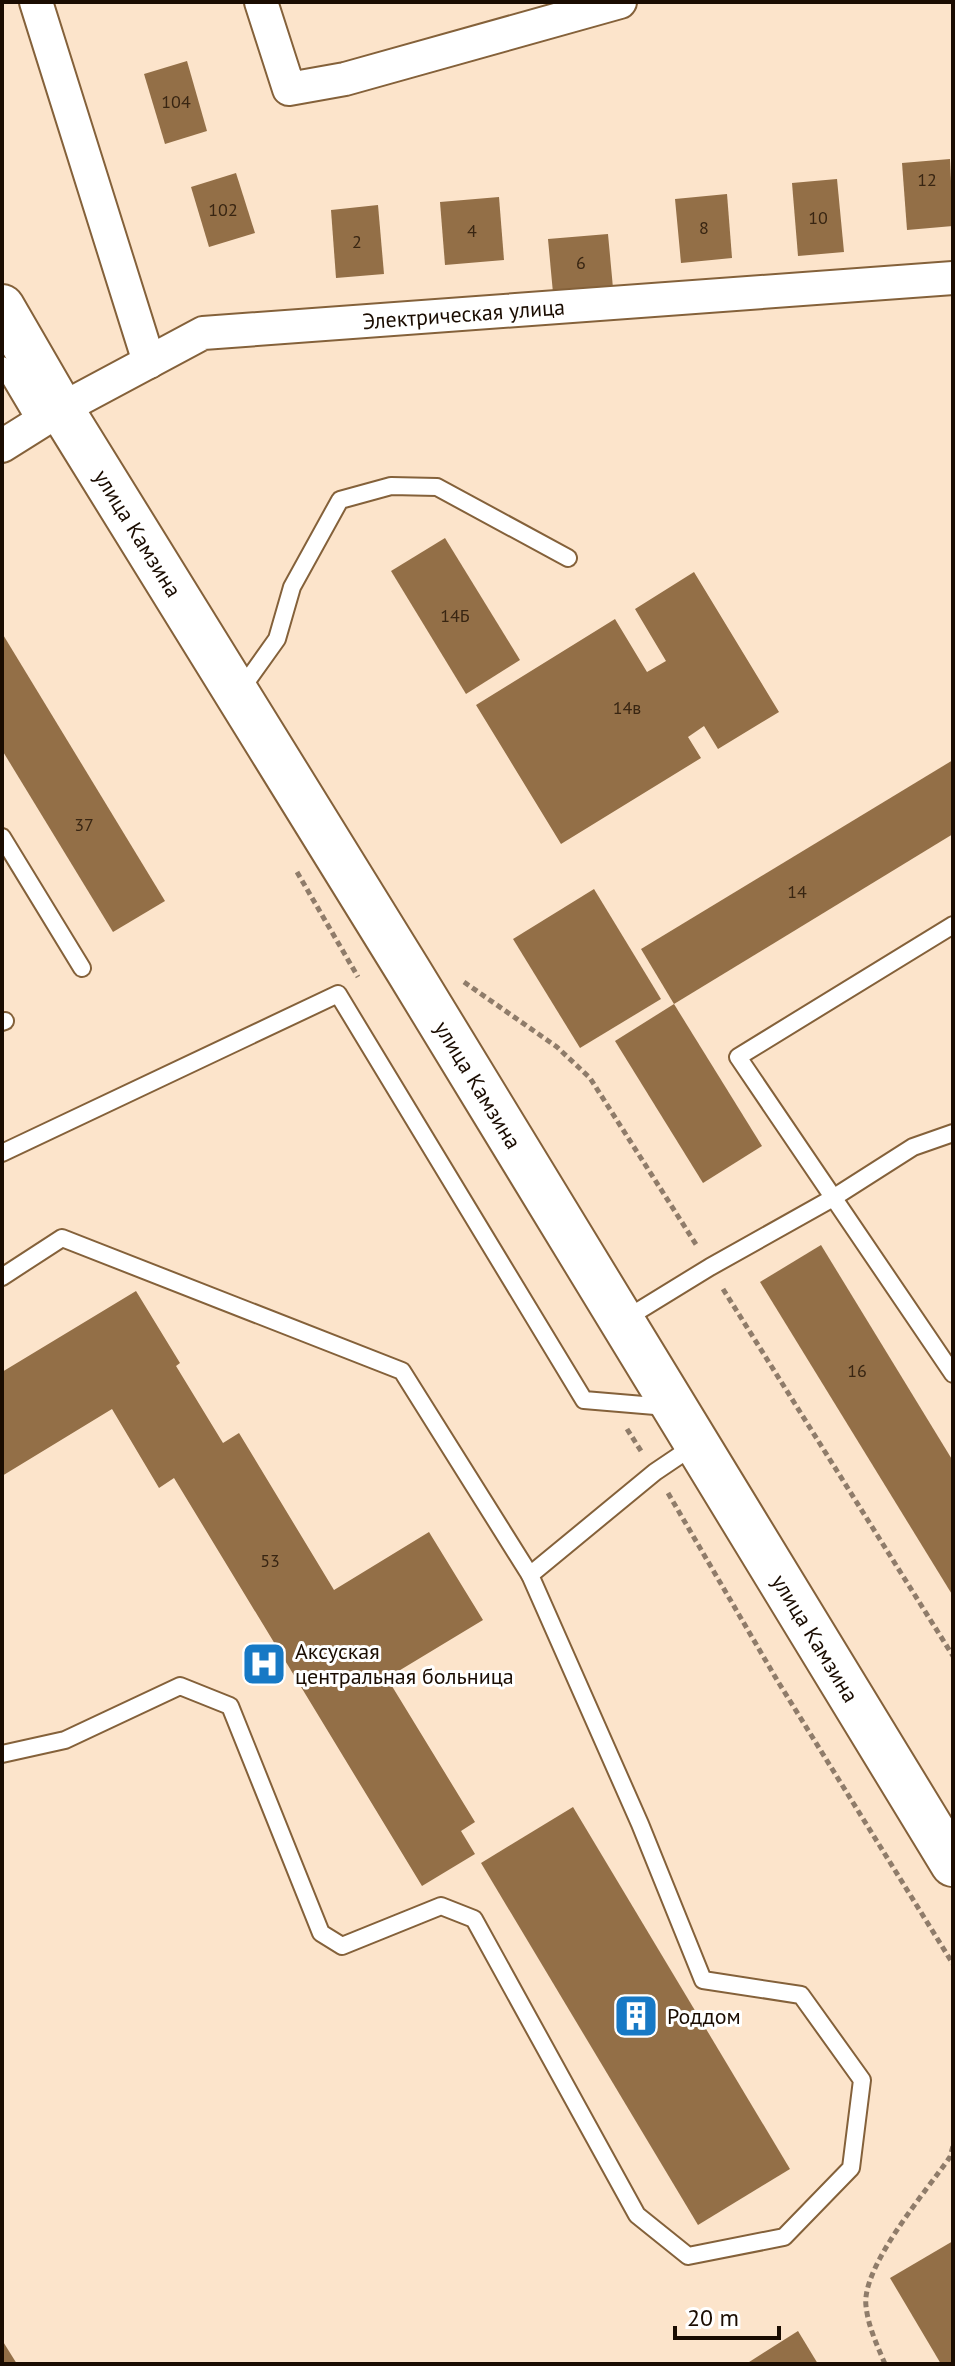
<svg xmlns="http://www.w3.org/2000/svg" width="955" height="2366" viewBox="0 0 955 2366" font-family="'PT Sans',sans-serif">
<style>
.building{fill:#936f47}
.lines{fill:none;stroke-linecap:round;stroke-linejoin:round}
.lane-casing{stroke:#84613a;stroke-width:20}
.street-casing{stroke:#84613a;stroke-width:36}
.secondary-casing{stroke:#84613a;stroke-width:48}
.path{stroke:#8f7c6a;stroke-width:5;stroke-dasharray:6 4;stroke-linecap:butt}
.lane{stroke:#fff;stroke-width:16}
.street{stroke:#fff;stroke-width:32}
.secondary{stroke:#fff;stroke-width:44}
.labels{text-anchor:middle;stroke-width:6;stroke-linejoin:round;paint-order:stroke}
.number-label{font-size:18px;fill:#382512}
.street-label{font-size:22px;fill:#1a0c01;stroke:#fff}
.poi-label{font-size:22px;fill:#1a0c01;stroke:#fff;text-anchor:start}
</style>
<rect width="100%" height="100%" fill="#fce4cb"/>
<g class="building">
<polygon points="187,61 207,131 165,144 144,74"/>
<polygon points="950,159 953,226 907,230 902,163"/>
<polygon points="236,173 255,233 209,247 191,187"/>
<polygon points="837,179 844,252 798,256 792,183"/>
<polygon points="727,194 732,258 681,263 675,199"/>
<polygon points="499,197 504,260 445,265 440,202"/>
<polygon points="378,205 384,274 336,278 331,210"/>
<polygon points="608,234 613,288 553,293 548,239"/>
<polygon points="445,538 520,660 466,694 391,571"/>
<polygon points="694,572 779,712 718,749 704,726 688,737 701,758 561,844 476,705 615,619 647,672 666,661 635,609"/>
<polygon points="2,633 165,901 113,932 2,750"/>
<polygon points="953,760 953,834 674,1004 641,949"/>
<polygon points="594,889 661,999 580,1048 513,939"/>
<polygon points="674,1004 762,1146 703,1183 615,1041"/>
<polygon points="821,1245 953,1461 953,1596 760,1282"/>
<polygon points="136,1291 180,1363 176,1366 223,1443 239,1433 334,1590 429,1532 483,1620 387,1678 475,1822 461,1831 475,1854 422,1886 174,1478 159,1488 112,1409 2,1476 2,1372"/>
<polygon points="573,1807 790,2169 698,2225 481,1863"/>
<polygon points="953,2241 953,2364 941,2364 890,2278"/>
<polygon points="798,2331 818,2364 746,2364"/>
<polygon points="2,2340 17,2364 2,2364"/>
</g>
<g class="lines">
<g class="lane-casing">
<g id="lane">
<polyline points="2,365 37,424"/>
<polyline points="240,691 277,639 292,587 340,500 391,486 437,487 568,558"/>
<polyline points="2,837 82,968"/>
<polyline points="953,925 738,1057 953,1374"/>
<polyline points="2,1022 5,1021"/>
<polyline points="2,1153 338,994 584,1400 667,1407"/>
<polyline points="2,1277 62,1238 402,1371 530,1575"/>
<polyline points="622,1321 710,1267 833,1198 913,1147 953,1133"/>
<polyline points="2,1754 65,1740 180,1686 230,1706 321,1933 342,1946 441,1906 474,1919 637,2215 688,2256 784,2237 851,2168 862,2080 801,1995 703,1980 640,1824 530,1575 655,1472 695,1445"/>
</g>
</g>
<g class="street-casing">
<g id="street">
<polyline points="36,2 149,362"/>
<polyline points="261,2 289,89 345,79 620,2"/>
<path id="s1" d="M2,446L61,409L203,333L953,278"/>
</g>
</g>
<g class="secondary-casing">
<g id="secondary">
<path id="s2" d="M2,307L61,409L408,970L953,1864"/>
</g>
</g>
<g class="path">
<polyline points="297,872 358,977"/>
<polyline points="464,982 557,1047 590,1078 697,1246"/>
<polyline points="723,1289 953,1656"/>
<polyline points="627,1429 641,1451"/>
<polyline points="668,1493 777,1680 953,1964"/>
<path d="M885,2364C877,2345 868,2326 866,2306C861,2267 927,2190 950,2157L953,2146"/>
</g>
<use href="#lane" class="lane"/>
<use href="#street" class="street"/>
<use href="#secondary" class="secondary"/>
</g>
<defs>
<g id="hospital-square" transform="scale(2.3)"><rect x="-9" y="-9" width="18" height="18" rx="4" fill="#1779c5" stroke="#fff"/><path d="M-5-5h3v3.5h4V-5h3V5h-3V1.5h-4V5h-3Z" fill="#fff"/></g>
<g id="building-square" transform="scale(2.3)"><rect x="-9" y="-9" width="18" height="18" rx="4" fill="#1779c5" stroke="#fff"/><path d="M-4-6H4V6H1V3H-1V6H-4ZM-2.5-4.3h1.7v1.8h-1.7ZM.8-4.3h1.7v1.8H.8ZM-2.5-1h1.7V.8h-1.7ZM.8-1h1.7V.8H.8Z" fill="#fff"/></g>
</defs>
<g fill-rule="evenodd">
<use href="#hospital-square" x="264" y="1664"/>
<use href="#building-square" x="636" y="2016"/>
</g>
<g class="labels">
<g class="number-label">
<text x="176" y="108">104</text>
<text x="927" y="186">12</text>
<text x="223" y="216">102</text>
<text x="818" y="224">10</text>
<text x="704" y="234">8</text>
<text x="472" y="237">4</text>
<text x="357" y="248">2</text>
<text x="581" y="269">6</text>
<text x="455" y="622">14Б</text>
<text x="627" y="714">14в</text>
<text x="84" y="831">37</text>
<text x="797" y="898">14</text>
<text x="857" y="1377">16</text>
<text x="270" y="1567">53</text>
</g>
<g class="street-label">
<text dy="8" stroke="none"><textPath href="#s1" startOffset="492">Электрическая улица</textPath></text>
<text dy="8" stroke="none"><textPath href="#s2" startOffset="264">улица Камзина</textPath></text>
<text dy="8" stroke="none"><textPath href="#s2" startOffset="912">улица Камзина</textPath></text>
<text dy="8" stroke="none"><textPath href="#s2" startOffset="1560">улица Камзина</textPath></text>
</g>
<g class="poi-label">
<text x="295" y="1659">Аксуская<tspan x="295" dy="25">центральная больница</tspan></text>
<text x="667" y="2024">Роддом</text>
</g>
</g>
<rect width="955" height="2366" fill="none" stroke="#1a0c01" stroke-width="8"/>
<path d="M675 2326v12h104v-12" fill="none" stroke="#1a0c01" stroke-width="4"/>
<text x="687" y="2326" font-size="24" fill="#1a0c01" stroke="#ffffff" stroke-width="6" paint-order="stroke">20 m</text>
</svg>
